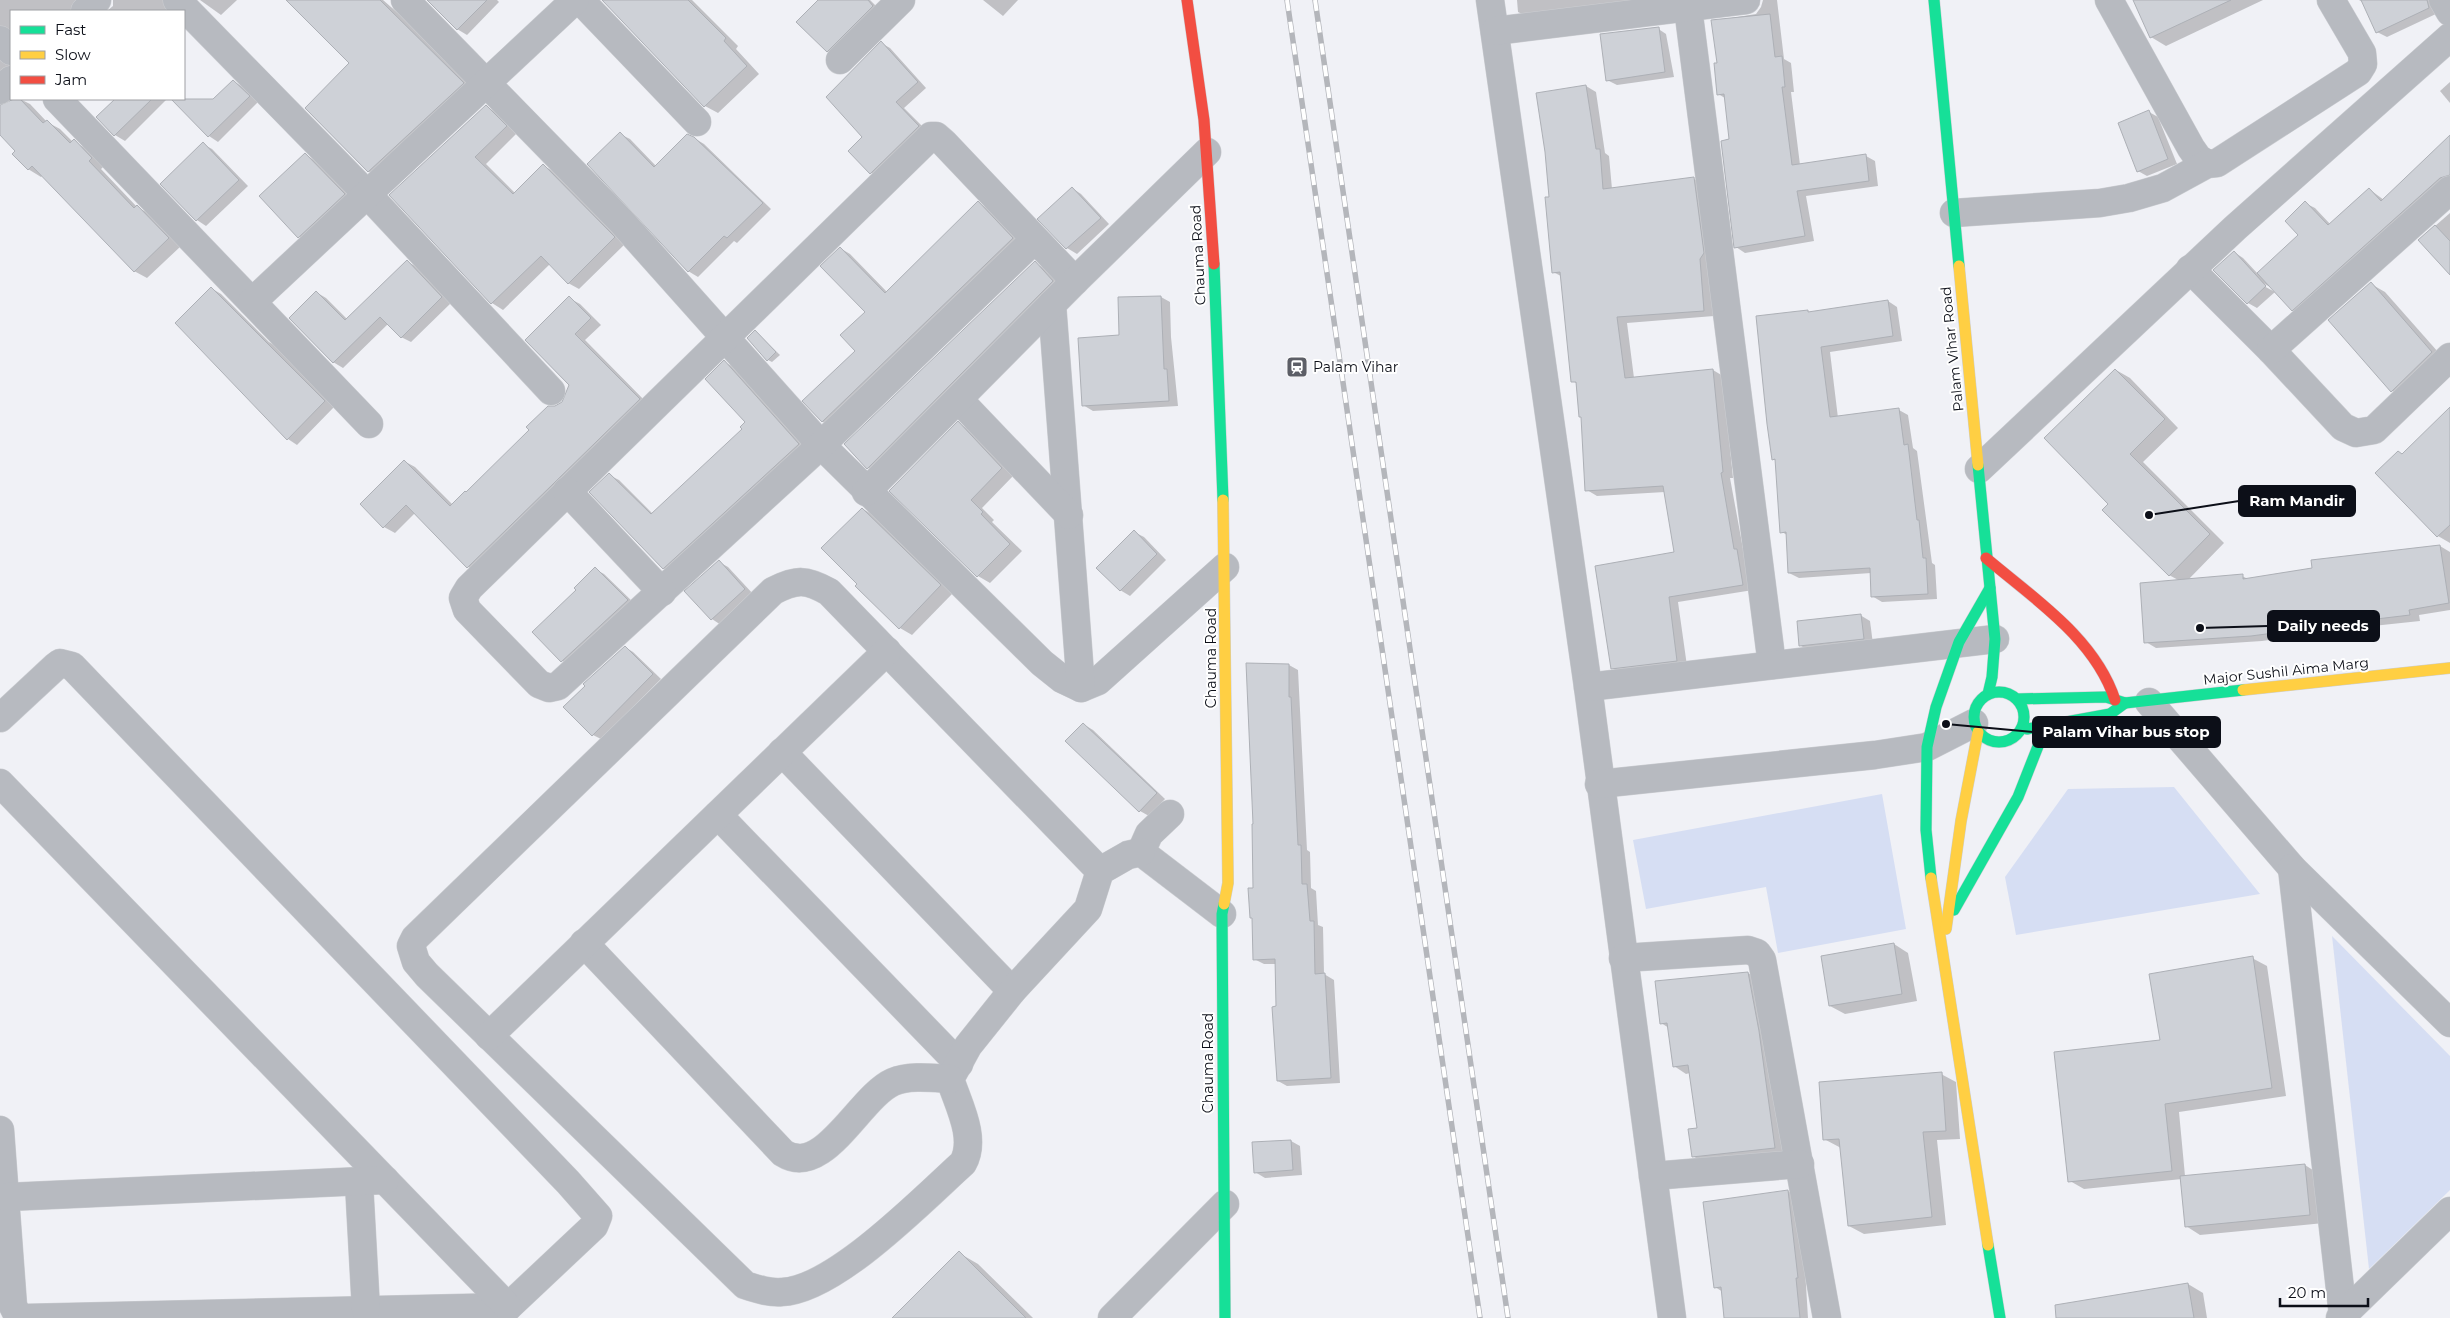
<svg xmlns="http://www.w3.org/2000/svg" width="2450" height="1318" viewBox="0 0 2450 1318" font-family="Montserrat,sans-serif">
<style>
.green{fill:#d6def3}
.shadow{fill:#0003}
.building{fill:#ced1d7;stroke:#adb0b6}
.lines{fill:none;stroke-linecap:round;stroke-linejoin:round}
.street-casing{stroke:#ccced2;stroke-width:29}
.fast-casing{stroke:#ccced2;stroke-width:12}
.slow-casing{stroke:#ccced2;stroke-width:12}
.jam-casing{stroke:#ccced2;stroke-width:12}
.street{stroke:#b7bac0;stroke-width:28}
.fast{stroke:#16e098;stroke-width:11}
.slow{stroke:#ffcf43;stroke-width:11}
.jam{stroke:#f24e42;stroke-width:11}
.rail-casing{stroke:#b4b6bb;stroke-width:5.5}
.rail{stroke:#fff;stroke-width:4;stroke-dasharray:11;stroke-linecap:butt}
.labels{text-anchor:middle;stroke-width:4;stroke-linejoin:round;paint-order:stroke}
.street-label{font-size:14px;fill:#0c0f18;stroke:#fff}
.poi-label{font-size:14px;fill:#0c0f18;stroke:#fff;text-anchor:start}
.leader{fill:none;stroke:#0c0f18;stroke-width:2}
.callout-dot{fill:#0c0f18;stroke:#fff;stroke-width:2}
.callout{fill:#0c0f18;stroke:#0c0f18;stroke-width:2}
.callout-label{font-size:15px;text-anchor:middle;font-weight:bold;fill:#fff}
</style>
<rect width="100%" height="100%" fill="#f0f1f6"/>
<g class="green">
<polygon points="2174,787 2260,894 2016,935 2005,877 2068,789"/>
<polygon points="1882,794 1906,929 1778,953 1766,887 1646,909 1633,840"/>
<polygon points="2332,936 2450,1056 2450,1190 2369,1269"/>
</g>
<g class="shadow">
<polygon points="0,0 92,0 83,11 11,11 11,31 8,31 0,27"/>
<polygon points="113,0 168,0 173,11 107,11 113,6"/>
<polygon points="200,0 237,0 221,15"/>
<polygon points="288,0 383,0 416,29 476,90 381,179 368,171 351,63"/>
<polygon points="429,0 497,0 499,2 467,35 457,29"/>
<polygon points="603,0 692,0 738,46 736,49 759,74 718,113 705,106"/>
<polygon points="820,0 870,0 882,12 837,57 828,51"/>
<polygon points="983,0 1018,0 1003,16"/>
<polygon points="1517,0 1664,0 1528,17 1518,12"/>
<polygon points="1763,0 1777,0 1784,59 1791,63 1794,92 1791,92 1800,165 1866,156 1875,161 1878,186 1806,196 1814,241 1745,253 1736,247 1730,140 1725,98 1718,94 1719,64 1713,21 1756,14 1761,7"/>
<polygon points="2134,0 2263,0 2166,46 2151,37"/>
<polygon points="2359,0 2438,0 2438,13 2387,37 2377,32 2364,3"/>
<polygon points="1657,28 1666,34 1674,77 1617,85 1607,80"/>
<polygon points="881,43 890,48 926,88 904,108 927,131 880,178 871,173 864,137"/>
<polygon points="0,57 11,67 0,88"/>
<polygon points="233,81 243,87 258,102 218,142 209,136"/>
<polygon points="2450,82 2450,103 2440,91"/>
<polygon points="1586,86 1596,92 1605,153 1609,156 1612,189 1694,179 1704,184 1714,316 1627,323 1634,378 1713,370 1723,376 1733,478 1730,478 1744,554 1747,556 1753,590 1678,602 1687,666 1622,674 1612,668 1676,553 1665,492 1597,496 1587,490 1583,418 1580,417 1576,383 1573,381 1561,276 1553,272 1550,198"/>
<polygon points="15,99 20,99 30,104 47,122 60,129 73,142 86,148 104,166 101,169 137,207 150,214 181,246 147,278 134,271 43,175 41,177 28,169 17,151 0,132 0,106"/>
<polygon points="116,99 167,99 125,141 115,135 98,117"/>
<polygon points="486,106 497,113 517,133 486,164 515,193 544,166 555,172 625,244 579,289 568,283 550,264 503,310 492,303 391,195"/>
<polygon points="2149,112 2158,117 2177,164 2147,176 2138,171"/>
<polygon points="620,134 630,139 656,166 694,138 704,144 771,209 737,243 734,241 698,277 688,271"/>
<polygon points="2450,137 2450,183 2302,315 2292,310 2272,288 2261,282 2260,284 2275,292 2257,308 2248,303 2234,252 2243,258 2258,274 2300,235 2305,203 2315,208 2331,225 2369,189 2384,200"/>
<polygon points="203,144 212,149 248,186 206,226 197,220 162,184"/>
<polygon points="305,154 314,160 354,200 308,242 299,237"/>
<polygon points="1072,188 1081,194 1109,224 1077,254 1067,248 1039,219"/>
<polygon points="978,203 987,208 1022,244 832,427 823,422 804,401 856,351 867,312 840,248 850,254 887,292"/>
<polygon points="2450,213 2450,273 2419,240"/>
<polygon points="408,262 417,267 451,303 411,342 401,337 389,323 343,368 333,362 316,292 326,298 347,319"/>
<polygon points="1035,263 1044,268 1062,287 877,473 868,468"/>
<polygon points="2371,284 2385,292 2446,361 2406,399 2392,391"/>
<polygon points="211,288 221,294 269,342 276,346 334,407 297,445 288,439 177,323"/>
<polygon points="1161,297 1170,302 1171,337 1178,406 1093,411 1083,405"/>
<polygon points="569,298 580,304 601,325 585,340 650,406 479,573 468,567 415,513 395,533 384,527 361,504 404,461 415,467 453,505 467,494 555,407 563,403 571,385"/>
<polygon points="1888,301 1897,307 1902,341 1830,352 1838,418 1899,410 1908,415 1913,448 1917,451 1932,563 1935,565 1937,599 1882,602 1872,596 1871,573 1799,578 1789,573 1787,535 1782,532 1776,461 1773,459 1807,311 1811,313"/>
<polygon points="755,331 780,355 772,362 768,360"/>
<polygon points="724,362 734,367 808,450 673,574 663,568 609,475 619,480 653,514 744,429 747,422"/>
<polygon points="2116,370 2130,378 2178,428 2143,462 2224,543 2187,581 2242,576 2248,579 2440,546 2450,552 2450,610 2419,615 2420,621 2354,628 2354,631 2331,634 2328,632 2262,641 2156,648 2146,642 2180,581 2169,575 2110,504"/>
<polygon points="2450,408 2450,543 2438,536 2377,473 2403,455"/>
<polygon points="958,423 970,430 1014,475 982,508 994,520 992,522 1022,551 990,583 978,576"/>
<polygon points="863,509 875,516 953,593 912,635 900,628 859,584"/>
<polygon points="1134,532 1144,537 1166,560 1130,596 1120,590"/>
<polygon points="719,562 728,567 754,595 721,625 712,619 686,591"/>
<polygon points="595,569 604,574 637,606 572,666 562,661"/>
<polygon points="1860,615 1870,621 1873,644 1810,651 1801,646"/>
<polygon points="625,647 633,652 661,679 601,739 593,735"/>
<polygon points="1289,665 1298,670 1307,850 1310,852 1311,888 1316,891 1318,925 1323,927 1324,974 1334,980 1340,1083 1287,1086 1278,1081 1276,964 1264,964 1254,959 1254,889"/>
<polygon points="1083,724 1093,730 1165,799 1149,816 1140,811"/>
<polygon points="1894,944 1908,953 1917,1001 1845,1014 1830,1006"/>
<polygon points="2252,958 2267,966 2286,1096 2179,1112 2185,1176 2305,1165 2319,1174 2324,1223 2200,1235 2186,1226 2182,1179 2084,1189 2070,1181 2161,1042"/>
<polygon points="1748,973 1760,980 1787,1154 1705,1164 1693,1156 1698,1129 1690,1073 1686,1074 1674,1066 1669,1028 1661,1023"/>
<polygon points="1941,1074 1956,1082 1960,1139 1937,1140 1946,1225 1864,1234 1849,1226 1841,1148 1824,1139"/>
<polygon points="1291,1141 1300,1146 1302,1175 1265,1178 1255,1172"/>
<polygon points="1788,1191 1797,1197 1803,1236 1808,1318 1725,1318 1723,1292 1715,1287"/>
<polygon points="959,1253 978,1264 1033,1318 894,1318"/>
<polygon points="2188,1284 2203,1293 2207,1318 2090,1318"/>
</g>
<g class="building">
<polygon points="286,0 380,0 464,83 368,172 305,108 349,63"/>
<polygon points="427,0 487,0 457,30"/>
<polygon points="602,0 688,0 726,38 724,41 747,66 704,107"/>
<polygon points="818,0 868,0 873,6 827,52 796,22"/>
<polygon points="2133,0 2231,0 2150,38"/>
<polygon points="2361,0 2427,0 2429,8 2376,33"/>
<polygon points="1770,14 1775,57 1782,56 1785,87 1782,87 1792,165 1866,154 1869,181 1797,191 1805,236 1734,248 1721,141 1729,139 1724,94 1717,95 1714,63 1717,63 1711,20"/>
<polygon points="1659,27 1665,72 1606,81 1600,34"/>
<polygon points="881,41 918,82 896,102 919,126 870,174 848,151 862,137 826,97"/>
<polygon points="233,80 250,96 208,137 171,99 213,99"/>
<polygon points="1586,85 1596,149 1600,149 1603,189 1694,177 1704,253 1700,259 1704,311 1617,317 1625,378 1713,369 1723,472 1721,473 1734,549 1737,549 1743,585 1669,597 1677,661 1611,669 1595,566 1674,552 1663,486 1585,491 1581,417 1579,417 1576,382 1571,382 1560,272 1552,273 1545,197 1549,197 1545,152 1536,93"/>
<polygon points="14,99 20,99 43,123 47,120 70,143 74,139 92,158 89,161 134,208 137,205 169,238 134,272 32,166 28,170 12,154 15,151 0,135 0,105"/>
<polygon points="115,99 152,99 114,136 96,117"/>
<polygon points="486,105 507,126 475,157 513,194 543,164 615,237 568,284 541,256 491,304 389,195"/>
<polygon points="2149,110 2168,159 2137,172 2118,123"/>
<polygon points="620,132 654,167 687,134 694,137 763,203 727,238 724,236 688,272 587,164"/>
<polygon points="2450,135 2450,175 2440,178 2292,311 2257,273 2298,235 2285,221 2305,201 2328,225 2369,188 2381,201"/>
<polygon points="203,142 239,180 196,221 160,184"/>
<polygon points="305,153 345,194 298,238 259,196"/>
<polygon points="1072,187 1101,218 1066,249 1037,219"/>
<polygon points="978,201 1013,238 822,422 802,401 855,351 840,335 865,312 820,266 840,247 885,293"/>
<polygon points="2435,225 2450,241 2450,275 2418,240"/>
<polygon points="2234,251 2266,286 2247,304 2213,270"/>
<polygon points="407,260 442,297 401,338 380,317 333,363 289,318 316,291 345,320"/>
<polygon points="1035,261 1053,281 867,469 844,444"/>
<polygon points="2371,282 2432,352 2391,392 2328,320"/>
<polygon points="211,287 325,401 287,440 175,323"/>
<polygon points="569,296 591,318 575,334 640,399 467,568 406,505 383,528 360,504 404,460 450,506 465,491 466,492 529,430 526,427 548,406 555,406 562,402 569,385 525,340"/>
<polygon points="1161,296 1164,369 1167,369 1169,401 1082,406 1078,338 1119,335 1118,297"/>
<polygon points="1888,300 1893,336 1821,347 1830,417 1899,408 1904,445 1908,444 1917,520 1919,520 1923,558 1926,558 1928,594 1871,597 1870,568 1788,573 1786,532 1780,533 1775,459 1772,460 1767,424 1756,316 1808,310 1808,312"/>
<polygon points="755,330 776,352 767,361 747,338"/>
<polygon points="724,360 799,444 663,569 589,492 609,473 651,514 742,429 740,427 745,422 705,379"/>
<polygon points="2115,369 2165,419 2130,454 2210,534 2169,576 2102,510 2108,504 2044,438"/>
<polygon points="2450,407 2450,525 2437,537 2375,473 2398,451 2402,454"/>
<polygon points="958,421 1002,468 971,500 983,512 981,514 1010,544 977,577 889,491"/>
<polygon points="862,508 941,585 899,629 855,586 857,584 821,548"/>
<polygon points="1134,530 1157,554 1120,591 1096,568"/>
<polygon points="2440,545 2449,603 2409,610 2410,615 2343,623 2344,626 2319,629 2319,627 2251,636 2144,643 2140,583 2243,574 2243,579 2312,568 2311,560"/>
<polygon points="719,560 745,589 711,620 684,591"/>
<polygon points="595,567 628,600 561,662 532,632 576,590 574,588"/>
<polygon points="1861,614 1864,639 1799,646 1797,621"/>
<polygon points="625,646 653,674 592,736 563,707 585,686 583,684"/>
<polygon points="1246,663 1289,664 1289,697 1291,697 1298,845 1301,845 1302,884 1307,884 1310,921 1314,921 1315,974 1325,973 1331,1078 1277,1081 1272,1007 1276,1006 1275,959 1253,960 1252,918 1250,918 1248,888 1253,888 1252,824 1253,824"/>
<polygon points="1083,723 1157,793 1139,812 1065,741"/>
<polygon points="1894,943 1902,994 1829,1006 1821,956"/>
<polygon points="2253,956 2272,1088 2165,1104 2172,1171 2068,1182 2054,1052 2160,1040 2149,974"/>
<polygon points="1748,972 1759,1031 1775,1148 1692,1157 1688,1129 1697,1128 1688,1065 1673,1067 1667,1023 1660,1024 1655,981"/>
<polygon points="1942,1072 1946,1131 1923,1132 1932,1217 1848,1226 1839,1139 1823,1140 1819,1082"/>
<polygon points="1291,1140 1293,1170 1254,1173 1252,1142"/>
<polygon points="2305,1164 2310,1215 2185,1227 2180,1176"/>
<polygon points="1788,1190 1798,1278 1796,1278 1800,1318 1724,1318 1721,1287 1714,1288 1703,1202"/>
<polygon points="959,1251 1026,1318 892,1318"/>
<polygon points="2188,1283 2194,1318 2056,1318 2055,1305"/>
</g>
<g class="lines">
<g class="street-casing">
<g id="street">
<polyline points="177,0 367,194 551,391"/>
<polyline points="405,0 621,221 821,445 1042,663 1062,679 1081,688 1098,681 1225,567"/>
<polyline points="580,0 697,122"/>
<polyline points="1490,0 1588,687 1672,1318"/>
<polyline points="1687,0 1772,665"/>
<polyline points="2109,0 2191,148 2198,158 2207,164"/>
<polyline points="2443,0 2450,12"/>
<polyline points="85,11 97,0"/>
<polyline points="1495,31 1746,0"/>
<polyline points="0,40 11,51"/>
<polyline points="840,60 901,0"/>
<polyline points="0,90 11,80"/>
<polyline points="57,99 369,424"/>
<polyline points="1954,213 2100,203 2129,198 2163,188 2207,164 2217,163 2358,72 2363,64 2362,53 2331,0"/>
<polyline points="1035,239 821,445 558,686 549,688 539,684 467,610 463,598 469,588 931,136 936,136 944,143 1075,281"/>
<polyline points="2190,269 2271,350 2343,427 2356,433 2374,430 2450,357"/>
<polyline points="252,302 575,0"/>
<polyline points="1052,304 1081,688"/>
<polyline points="2271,350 2450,190"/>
<polyline points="959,400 1069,515"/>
<polyline points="1979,469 2235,228 2450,37"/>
<polyline points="567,491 662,592"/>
<polyline points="866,492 1075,281 1207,152"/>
<polyline points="1588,687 1995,639"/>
<polyline points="2149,702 2292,868 2450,1023"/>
<polyline points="0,718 56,666 60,663 72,666 568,1182 598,1216 594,1226 508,1307 25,1318 18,1316 13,1306 0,1130"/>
<polyline points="782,752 1012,991"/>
<polyline points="0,783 508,1307"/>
<polyline points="1599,784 1875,755 1927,747 1974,723"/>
<polyline points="718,815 959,1064"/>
<polyline points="1141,852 1222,914"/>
<polyline points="1141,852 1149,834 1170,814"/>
<polyline points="2292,868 2343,1315"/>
<path d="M1100,871L829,592C806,579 797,579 773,591L415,938L411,946L416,962L427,975L745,1285C757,1289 769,1293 782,1292C835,1290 923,1199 963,1163C977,1138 958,1104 950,1079L968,1046L1012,991L1088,909L1100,871L1128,855L1141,852"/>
<path d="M584,943L783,1153C824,1179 859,1097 893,1082C909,1075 933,1078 950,1079"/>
<polyline points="1623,958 1748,950 1757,953 1762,960 1827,1318"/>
<polyline points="489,1036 887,651"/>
<polyline points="1653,1176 1800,1164"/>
<polyline points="359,1183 366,1310"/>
<polyline points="7,1197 385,1180"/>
<polyline points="1112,1318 1225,1204"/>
<polyline points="2340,1318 2450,1211"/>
</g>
</g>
<g class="fast-casing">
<g id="fast">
<polyline points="1934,0 1959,266"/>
<polyline points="1214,264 1223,500"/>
<polyline points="1978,465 1995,639 1992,677 1988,694"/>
<circle cx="1999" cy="717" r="25"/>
<polyline points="2017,699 2106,697 2125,703 2243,690"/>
<polyline points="2027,729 2110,714 2125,703"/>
<polyline points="1931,878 1926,830 1927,747 1936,707 1959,642 1990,588"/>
<polyline points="1224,904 1222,914 1225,1318"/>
<polyline points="1954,910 2018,797 2046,726"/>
<polyline points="1988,1245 2000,1318"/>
</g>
</g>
<g class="slow-casing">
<g id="slow">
<polyline points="1959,266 1978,465"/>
<polyline points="1223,500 1228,883 1224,904"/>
<polyline points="2243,690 2450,668"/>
<polyline points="1931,878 1988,1245"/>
<polyline points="1946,929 1961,821 1978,732"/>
</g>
</g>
<g class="jam-casing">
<g id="jam">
<polyline points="1187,0 1204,120 1214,264"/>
<path d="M1986,558C2033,598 2095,638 2115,700"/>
</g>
</g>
<use href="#street" class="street"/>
<use href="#fast" class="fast"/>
<use href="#slow" class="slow"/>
<use href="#jam" class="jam"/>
<g class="rail-casing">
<g id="rail">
<polyline points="1287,0 1480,1318"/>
<polyline points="1315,0 1508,1318"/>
</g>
</g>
<use href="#rail" class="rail"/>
</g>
<defs>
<g id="station-square" transform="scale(1.125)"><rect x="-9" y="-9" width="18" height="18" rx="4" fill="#5c5e66" stroke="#fff"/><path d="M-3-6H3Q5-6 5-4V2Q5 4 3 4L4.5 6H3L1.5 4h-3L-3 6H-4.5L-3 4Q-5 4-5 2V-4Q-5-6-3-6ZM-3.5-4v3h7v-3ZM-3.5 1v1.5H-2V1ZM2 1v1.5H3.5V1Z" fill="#fff"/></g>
</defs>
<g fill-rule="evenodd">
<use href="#station-square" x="1297" y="367"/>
</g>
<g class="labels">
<g class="street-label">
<text transform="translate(1198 255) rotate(-93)" y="5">Chauma Road</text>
<text transform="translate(1952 349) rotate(-96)" y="5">Palam Vihar Road</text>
<text transform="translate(1211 658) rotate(-90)" y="5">Chauma Road</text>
<text transform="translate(2286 671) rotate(-6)" y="5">Major Sushil Aima Marg</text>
<text transform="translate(1208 1063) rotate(-90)" y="5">Chauma Road</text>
</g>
<g class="poi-label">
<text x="1313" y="372">Palam Vihar</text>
</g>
</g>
<path class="leader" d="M2149 515L2239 501M2200 628L2268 626M1946 724L2033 732"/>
<g class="callout-dot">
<circle cx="2149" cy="515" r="5"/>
<circle cx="2200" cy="628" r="5"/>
<circle cx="1946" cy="724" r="5"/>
</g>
<g class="callout">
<rect x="2239" y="486" width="116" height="30" rx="5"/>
<rect x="2268" y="611" width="111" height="30" rx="5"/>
<rect x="2033" y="717" width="187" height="30" rx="5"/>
</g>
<g class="callout-label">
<text x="2297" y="506">Ram Mandir</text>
<text x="2323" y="631">Daily needs</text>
<text x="2126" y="737">Palam Vihar bus stop</text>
</g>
<rect x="10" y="10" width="175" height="90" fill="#ffffff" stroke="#9e9fa3"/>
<rect x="20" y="26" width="25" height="8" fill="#16e098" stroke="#9e9fa3"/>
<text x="55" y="35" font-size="15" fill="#0c0f18">Fast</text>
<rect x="20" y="51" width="25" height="8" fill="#ffcf43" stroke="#9e9fa3"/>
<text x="55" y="60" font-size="15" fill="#0c0f18">Slow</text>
<rect x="20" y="76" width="25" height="8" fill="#f24e42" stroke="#9e9fa3"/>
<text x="55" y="85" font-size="15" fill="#0c0f18">Jam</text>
<path d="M2280 1298v8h88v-8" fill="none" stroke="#0c0f18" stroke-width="2.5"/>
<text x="2288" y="1298" font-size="15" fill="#0c0f18" stroke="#ffffff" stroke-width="4" paint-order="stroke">20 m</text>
</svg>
